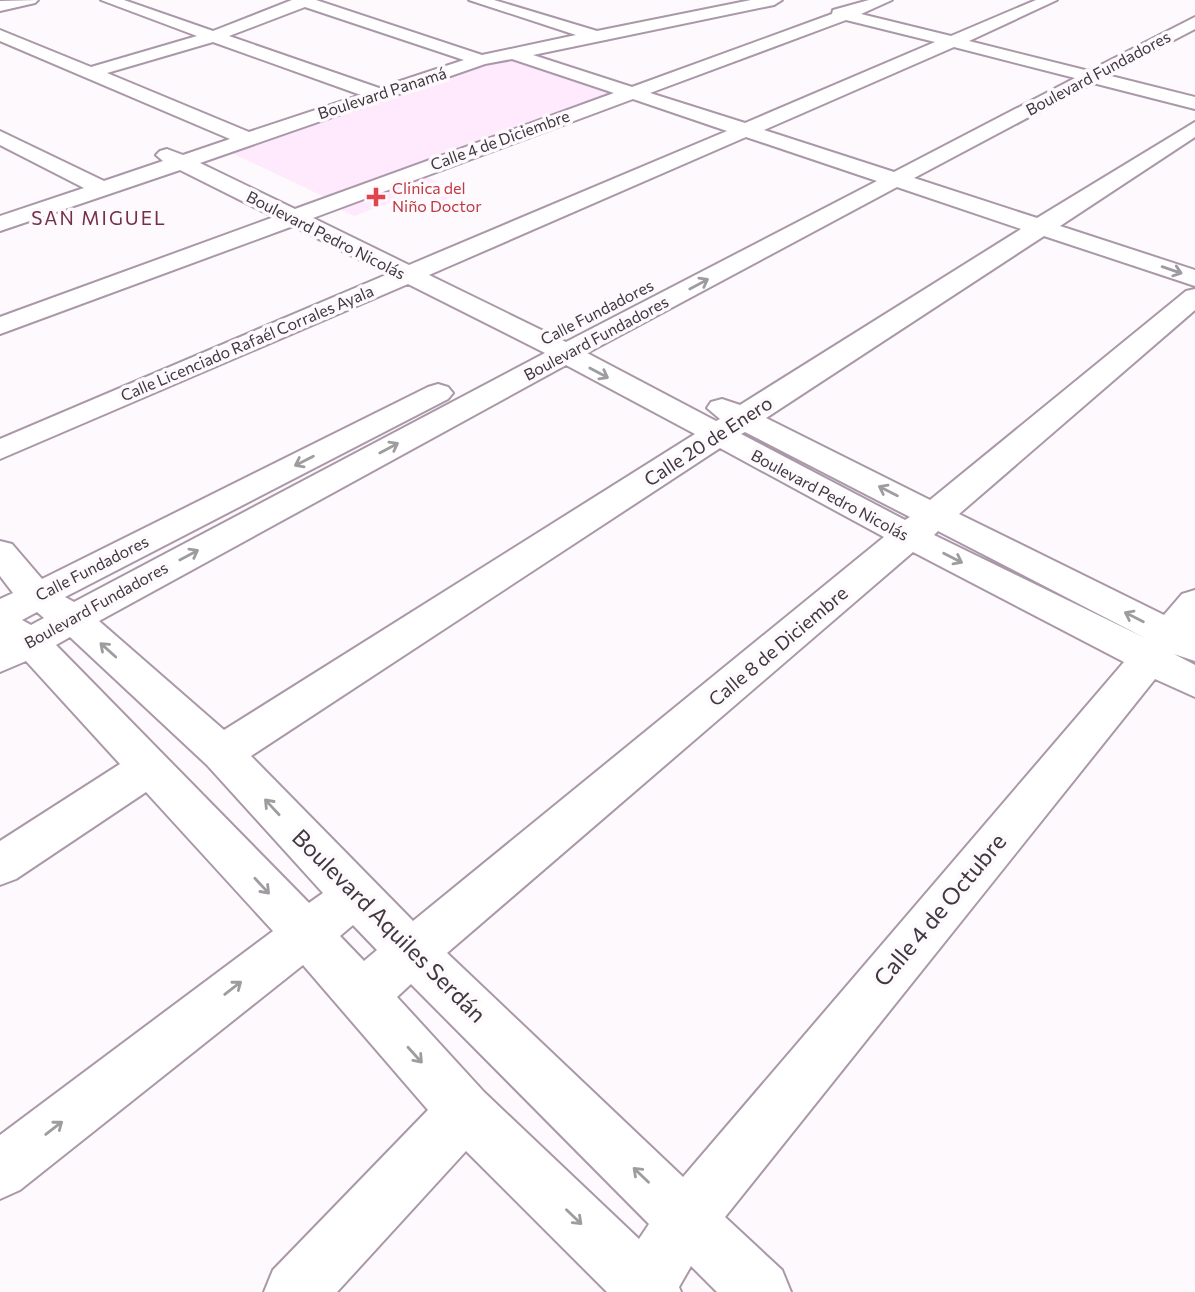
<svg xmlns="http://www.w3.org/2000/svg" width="1195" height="1292" viewBox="0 0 1195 1292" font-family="Commissioner,sans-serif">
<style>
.built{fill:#feeafc}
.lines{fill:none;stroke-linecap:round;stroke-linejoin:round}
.minor-casing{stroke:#aa98a8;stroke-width:4}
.minor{fill:#fff;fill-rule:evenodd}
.oneway{stroke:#9f9c9f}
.health-dot{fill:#e0444e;stroke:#fdf9fc;stroke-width:2.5}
.labels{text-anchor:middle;stroke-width:7;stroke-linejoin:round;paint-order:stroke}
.far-street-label{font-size:16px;fill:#3f383f;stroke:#fdf9fc}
.far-health-label{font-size:16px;fill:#be3a42;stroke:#fdf9fc;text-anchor:start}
.far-quarter-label{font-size:19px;letter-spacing:2px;fill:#743048;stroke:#fdf9fc}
.street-label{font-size:19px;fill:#3f383f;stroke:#fdf9fc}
.near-street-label{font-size:23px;fill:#3f383f;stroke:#fdf9fc}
</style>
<rect width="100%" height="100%" fill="#fdf9fc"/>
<g class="built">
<polygon points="512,55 619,90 325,197 223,149"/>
<polygon points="417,173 463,193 439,202 416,193 354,216 330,204"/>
</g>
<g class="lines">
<g class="minor-casing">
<g id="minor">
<polygon points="38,0 35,3 0,11 0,1"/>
<path d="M101,0H124L213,31L292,0H316L482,55L576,35L469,0H494L597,31L751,0H782L774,5L533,55L632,87L832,14L833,10L869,0H892L861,14L951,36L1036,0H1057L969,41L1089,71L1195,17V29L1107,75L1195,97V109L1093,83L914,178L1037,218L1195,122V137L1060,226L1195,270V286L1044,236L766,418L930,500L1186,291L1195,289V310L959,514L1164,615L1182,594L1195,590V661L1174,654L1195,665V697L1155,679L725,1217L782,1270L791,1292H717L691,1266L679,1287L681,1292H607L466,1151L337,1292H264L273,1270L428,1110L303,965L20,1190L0,1199V1135L273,931L146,792L16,879L0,885V841L120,764L26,661L0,672V599L13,593L0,576V541L12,544L42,579L428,387L438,384L448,387L453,393L448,399L65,597L74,602L545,353L408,284L0,459V439L388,274L293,226L0,334V317L274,217L180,170L0,231V216L84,188L0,145V131L104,181L163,161L156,155L160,151L167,149L183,155L230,139L0,41V30L91,67L197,36ZM305,7L464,60L379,88L229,36ZM846,20L935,42L745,123L650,93ZM213,42L361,95L249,132L107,73ZM954,47L1075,78L894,172L764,130ZM512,59L614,93L295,209L200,163L485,64ZM633,99L727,131L409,265L313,218ZM746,137L877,181L566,342L429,275ZM897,187L1021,229L740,405L722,399L711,402L707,408L720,419L716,421L587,353ZM566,365L695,434L224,730L99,621ZM745,432L910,517L905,520L741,434ZM720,448L884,537L413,921L251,756ZM938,531L1145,638L934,535ZM913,552L1124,662L683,1177L447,953ZM37,612L44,618L31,625L22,620ZM70,637L207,765L323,893L309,903L56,645ZM353,925L377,950L364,961L340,936ZM411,984L649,1224L639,1239L484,1092L397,997Z"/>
</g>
</g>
<use href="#minor" class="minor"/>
</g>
<defs><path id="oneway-shaft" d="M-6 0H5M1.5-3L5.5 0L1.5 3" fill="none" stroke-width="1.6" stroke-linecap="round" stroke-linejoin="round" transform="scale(1.75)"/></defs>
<g class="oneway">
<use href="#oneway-shaft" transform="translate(1172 270) rotate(19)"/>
<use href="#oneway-shaft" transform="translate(699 284) rotate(-28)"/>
<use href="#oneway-shaft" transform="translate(599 373) rotate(28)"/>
<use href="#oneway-shaft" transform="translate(389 448) rotate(-28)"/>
<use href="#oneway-shaft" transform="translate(304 461) rotate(153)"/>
<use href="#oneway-shaft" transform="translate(888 491) rotate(-153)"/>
<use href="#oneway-shaft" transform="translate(189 555) rotate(-28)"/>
<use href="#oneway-shaft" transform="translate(953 558) rotate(27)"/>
<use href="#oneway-shaft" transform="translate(1134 617) rotate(-153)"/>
<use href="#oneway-shaft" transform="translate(108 650) rotate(-138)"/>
<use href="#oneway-shaft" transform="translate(272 807) rotate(-133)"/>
<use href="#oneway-shaft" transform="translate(262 886) rotate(47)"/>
<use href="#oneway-shaft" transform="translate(233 988) rotate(-38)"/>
<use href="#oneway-shaft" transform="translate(415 1055) rotate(48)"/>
<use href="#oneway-shaft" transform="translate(54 1128) rotate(-38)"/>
<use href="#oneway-shaft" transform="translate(641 1175) rotate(-136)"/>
<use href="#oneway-shaft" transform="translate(574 1217) rotate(44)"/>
</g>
<path class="health-dot" d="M372.5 186.5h7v7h7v7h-7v7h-7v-7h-7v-7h7z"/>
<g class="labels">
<g class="far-street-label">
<text transform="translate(1098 73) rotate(-28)" y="6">Boulevard Fundadores</text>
<text transform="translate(382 93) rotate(-18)" y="6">Boulevard Panamá</text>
<text transform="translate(500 140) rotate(-20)" y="6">Calle 4 de Diciembre</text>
<text transform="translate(326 235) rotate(27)" y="6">Boulevard Pedro Nicolás</text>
<text transform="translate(597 312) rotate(-27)" y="6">Calle Fundadores</text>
<text transform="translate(596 338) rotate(-28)" y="6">Boulevard Fundadores</text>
<text transform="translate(247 343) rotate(-23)" y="6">Calle Licenciado Rafaél Corrales Ayala</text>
<text transform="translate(830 495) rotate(28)" y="6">Boulevard Pedro Nicolás</text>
<text transform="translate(92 568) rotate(-27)" y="6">Calle Fundadores</text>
<text transform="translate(96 605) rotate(-29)" y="6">Boulevard Fundadores</text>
</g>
<g class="far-health-label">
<text x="392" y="194">Clinica del<tspan x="392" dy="18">Niño Doctor</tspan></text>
</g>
<g class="far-quarter-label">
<text x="99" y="225">SAN MIGUEL</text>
</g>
<g class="street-label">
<text transform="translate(708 441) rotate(-33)" y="7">Calle 20 de Enero</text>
<text transform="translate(778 646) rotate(-40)" y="7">Calle 8 de Diciembre</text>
</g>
<g class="near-street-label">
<text transform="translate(940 910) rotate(-50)" y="8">Calle 4 de Octubre</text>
<text transform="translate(389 926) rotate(45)" y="8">Boulevard Aquiles Serdán</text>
</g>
</g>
</svg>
